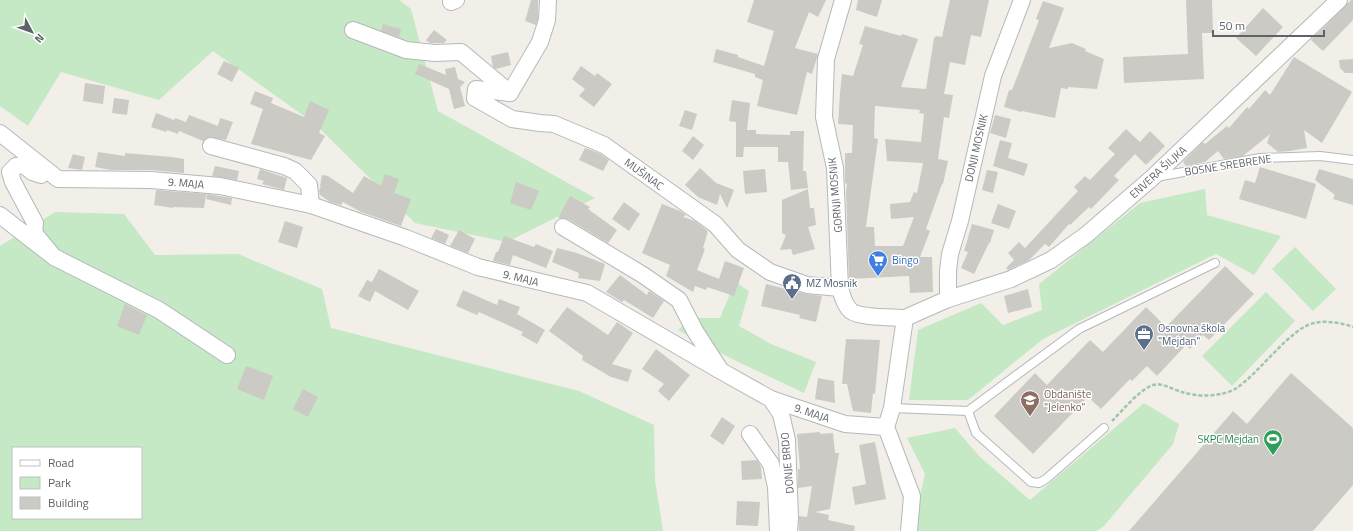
<svg xmlns="http://www.w3.org/2000/svg" width="1353" height="531" viewBox="0 0 1353 531" font-family="'Titillium Web',sans-serif">
<style>
.green{fill:#c5e8c5;fill-rule:evenodd}
.building{fill:#cccac5;fill-rule:evenodd}
.lines{fill:none;stroke-linecap:round;stroke-linejoin:round}
.service-casing{stroke:#b5b8bc;stroke-width:10}
.minor-casing{stroke:#b5b8bc;stroke-width:18}
.path{stroke:#9cc7a9;stroke-width:2.5;stroke-dasharray:4 2;stroke-linecap:butt}
.service{stroke:#fff;stroke-width:8}
.minor{stroke:#fff;stroke-width:16}
.labels{text-anchor:middle;stroke-width:3;stroke-linejoin:round;paint-order:stroke}
.street-label{font-size:11px;fill:#5f6368;stroke:#fff}
.shop-label{font-size:11px;fill:#366cbe;stroke:#fff;text-anchor:start}
.service-label{font-size:11px;fill:#4e5e75;stroke:#fff;text-anchor:start}
.education-label{font-size:11px;fill:#785e54;stroke:#fff;text-anchor:start}
.leisure-label{font-size:11px;fill:#27864d;stroke:#fff;text-anchor:end}
</style>
<rect width="100%" height="100%" fill="#f1efe8"/>
<g class="green">
<polygon points="0,0 399,0 411,9 438,111 595,198 507,242 415,223 315,124 213,51 159,100 61,72 28,126 0,106"/>
<polygon points="1205,189 1207,215 1281,236 1254,275 1216,254 1043,339 968,400 909,400 918,330 981,303 1003,325 1042,310 1039,284 1140,203"/>
<path d="M55,212L124,214L155,255L238,254L322,289L331,328L579,391L654,425L655,480L663,531H0V246ZM13,448H141V518H13Z"/>
<polygon points="1295,247 1336,289 1313,311 1272,269"/>
<polygon points="735,282 749,291 739,326 771,344 816,362 804,393 730,358 678,330 691,318 720,318"/>
<polygon points="1266,292 1295,321 1232,386 1202,356"/>
<polygon points="1144,403 1179,424 1173,444 1104,526 1097,531 912,531 925,474 907,438 955,428 979,456 1030,500"/>
</g>
<g class="building">
<polygon points="531,0 538,0 538,18 536,25 525,21"/>
<polygon points="754,0 826,0 818,17 809,12 795,48 818,54 812,74 807,72 797,115 757,106 763,80 755,77 755,74 713,62 716,49 738,55 738,57 764,66 774,31 747,22"/>
<polygon points="858,0 882,0 877,17 856,10"/>
<path d="M950,0H989L981,37L971,35L965,65L950,62L944,94L953,95L949,118L944,117L938,159L948,161L943,184H942L926,229L930,231L920,257H932L933,292L910,293L909,276L849,279L846,192L847,184L845,183V153H852L853,125L838,124L840,93L842,74L853,76L863,45L859,44L865,26L901,36L902,34L918,39L901,87L926,89L934,38L936,36L942,37ZM875,106L920,110L919,113L924,114L921,142L885,139L887,161L923,163L917,193L914,192L910,202L890,204L891,219L914,217L903,246H875L874,227H866L878,139L874,138Z"/>
<polygon points="1186,0 1212,0 1213,33 1202,33 1204,79 1124,83 1123,57 1188,54"/>
<polygon points="1351,0 1353,0 1353,20 1323,51 1311,40"/>
<polygon points="1043,1 1064,8 1049,48 1072,43 1086,49 1085,51 1104,59 1097,89 1068,87 1068,89 1061,88 1055,118 1022,111 1021,112 1004,107 1009,90 1012,90 1039,20 1036,19"/>
<polygon points="1263,8 1283,27 1256,56 1236,38"/>
<polygon points="383,24 401,29 399,37 381,31"/>
<polygon points="434,30 447,40 444,43 430,43 426,40"/>
<polygon points="508,52 511,65 496,69 493,67 491,56"/>
<polygon points="1294,57 1352,92 1322,143 1304,130 1307,148 1290,151 1278,152 1267,143 1270,134 1243,156 1224,159 1218,151 1205,162 1186,166 1183,162 1203,142 1205,144 1227,126 1229,128 1247,107 1249,109 1265,90 1270,95"/>
<polygon points="1353,59 1353,73 1345,73 1340,68 1339,60"/>
<polygon points="224,61 239,68 232,82 217,74"/>
<polygon points="419,64 446,75 445,69 455,67 458,79 465,82 460,87 465,106 454,109 449,89 415,74"/>
<polygon points="581,66 595,76 597,73 612,84 594,107 579,96 585,89 572,79"/>
<polygon points="85,83 105,86 103,104 83,101"/>
<polygon points="255,91 273,98 271,103 304,117 310,101 329,110 319,133 325,136 311,160 251,144 263,109 250,104"/>
<polygon points="114,98 129,100 127,115 112,113"/>
<polygon points="732,100 750,103 747,130 756,130 756,134 790,135 790,131 804,131 803,171 806,171 808,188 791,190 788,162 778,162 778,147 744,147 743,157 736,157 736,122 729,121"/>
<polygon points="685,110 697,114 692,130 679,126"/>
<polygon points="156,113 174,120 175,118 186,122 189,115 218,126 220,118 233,122 226,140 209,137 203,141 179,131 178,134 167,130 166,132 151,127"/>
<polygon points="995,115 1011,119 1006,138 990,133"/>
<polygon points="1126,129 1140,142 1150,131 1165,146 1146,165 1135,154 1114,176 1119,180 1091,209 1089,207 1070,225 1069,224 1049,247 1045,244 1028,261 1008,270 1006,268 1014,260 1008,253 1019,242 1025,248 1078,191 1074,187 1085,176 1090,180 1115,154 1108,148"/>
<polygon points="693,136 704,145 693,160 682,151"/>
<polygon points="1000,140 1012,143 1008,158 1028,164 1024,176 993,166"/>
<polygon points="585,148 599,153 609,160 603,171 579,160"/>
<polygon points="98,152 125,156 125,153 172,157 184,159 184,173 151,170 111,170 95,167"/>
<polygon points="73,154 85,157 82,170 68,168"/>
<polygon points="215,166 239,171 237,180 212,176"/>
<polygon points="1260,167 1316,184 1306,219 1239,199 1245,180 1255,183"/>
<polygon points="700,168 716,183 734,190 727,208 720,194 717,205 698,197 685,185"/>
<polygon points="260,169 287,178 284,190 262,184 264,181 257,179"/>
<polygon points="765,169 767,192 745,194 743,171"/>
<polygon points="1319,169 1353,179 1353,205 1333,199 1335,195 1315,180"/>
<polygon points="987,170 998,172 993,193 982,190"/>
<polygon points="385,174 399,179 394,193 411,199 401,226 361,212 343,202 341,205 330,202 320,195 319,190 321,187 320,186 322,175 328,176 353,193 364,176 381,186"/>
<polygon points="516,182 539,191 531,210 510,203"/>
<polygon points="808,189 810,208 814,208 816,225 808,227 815,249 793,255 791,249 780,250 786,235 782,233 782,200"/>
<polygon points="156,190 206,194 204,208 173,207 173,208 154,205"/>
<polygon points="207,194 232,198 231,205 206,199"/>
<polygon points="570,196 590,207 588,209 617,230 608,243 568,219 558,218"/>
<polygon points="624,202 640,214 629,231 612,219"/>
<polygon points="662,204 680,211 686,215 683,217 695,221 708,231 703,248 705,249 697,270 719,279 725,261 744,268 734,296 707,287 706,290 695,286 693,292 666,276 670,265 642,253"/>
<polygon points="998,204 1016,211 1009,229 991,223"/>
<polygon points="285,221 303,227 297,248 278,242"/>
<polygon points="972,224 994,230 990,243 989,243 974,274 961,268 968,252 964,251"/>
<polygon points="436,229 449,235 445,244 431,238"/>
<polygon points="459,230 475,239 468,253 450,246"/>
<polygon points="504,236 534,247 536,244 553,251 546,268 513,255 510,265 493,261 496,252 498,252"/>
<polygon points="557,248 577,253 605,264 600,281 578,278 579,273 552,262"/>
<polygon points="1225,266 1254,294 1209,340 1203,335 1190,349 1186,345 1157,376 1147,366 1132,381 1130,379 1101,409 1088,397 1033,454 994,416 1035,373 1047,385 1090,340 1103,352 1146,307 1166,327"/>
<polygon points="379,269 419,291 408,310 375,291 370,302 358,296 367,280 372,282"/>
<polygon points="620,275 647,295 649,291 664,301 653,318 624,300 622,302 606,292"/>
<polygon points="766,284 806,294 822,296 816,322 799,318 800,315 761,306"/>
<polygon points="1028,289 1032,307 1008,313 1004,296"/>
<polygon points="463,290 497,305 499,299 520,307 517,314 545,330 537,344 521,335 523,332 479,312 477,315 456,306"/>
<polygon points="125,304 147,315 139,335 117,326"/>
<polygon points="567,307 608,335 617,322 633,333 612,364 632,370 628,382 611,377 582,360 583,356 549,331"/>
<polygon points="846,339 880,340 875,394 873,393 871,413 853,411 847,384 842,384"/>
<polygon points="656,349 690,375 669,401 658,391 664,384 642,369"/>
<polygon points="246,366 273,376 264,400 237,389"/>
<polygon points="1291,373 1353,428 1353,485 1313,531 1129,531 1233,411 1247,424"/>
<polygon points="818,378 834,381 835,403 815,399"/>
<polygon points="303,389 318,397 308,417 293,409"/>
<polygon points="722,417 735,426 723,445 710,436"/>
<polygon points="820,432 820,434 833,433 835,453 839,453 830,509 815,512 829,515 828,520 855,526 854,531 799,531 799,516 807,517 812,486 798,488 798,469 800,469 797,434"/>
<polygon points="875,442 886,499 855,505 852,487 866,484 859,445"/>
<polygon points="757,460 761,467 762,479 742,480 741,461"/>
<polygon points="737,501 760,502 758,526 736,525"/>
</g>
<g class="lines">
<g class="service-casing">
<g id="service">
<polyline points="1156,177 1260,158 1320,156 1353,160"/>
<polyline points="892,408 968,411 976,433 1031,482 1039,483 1046,479 1104,428"/>
<polyline points="968,411 1079,329 1215,263"/>
</g>
</g>
<g class="minor-casing">
<g id="minor">
<path d="M843,0L826,59L824,117L835,168L840,288C842,296 845,306 851,311C860,318 893,317 905,318"/>
<polyline points="451,2 456,0"/>
<polyline points="353,30 406,50 435,53 461,52 510,93"/>
<polyline points="510,93 476,89 475,98 512,119 540,123 554,124 604,145 715,224 738,250 770,272 807,285 840,288"/>
<polyline points="510,93 540,42 547,20 548,0"/>
<polyline points="0,133 58,179 151,180 220,186 311,205 406,238 478,267 587,293 721,371 771,399 845,424 886,427"/>
<polyline points="211,146 284,166 295,171 309,185 311,205"/>
<polyline points="0,215 54,257 34,233 35,223 13,182 10,172 16,166 24,165 32,172 41,175"/>
<polyline points="563,227 643,275 679,300 695,331 719,368"/>
<polyline points="54,257 159,310 227,355"/>
<polyline points="948,299 948,271 950,254 960,221 993,76 1022,0"/>
<polyline points="771,399 781,414 787,440 790,518 789,531"/>
<polyline points="750,434 771,464 776,487 778,531"/>
<polyline points="909,531 912,496 886,427 892,408 905,318 948,299 1011,279 1051,260 1086,235 1152,178 1339,0"/>
</g>
</g>
<path class="path" d="M1112,421C1123,410 1139,390 1153,385C1162,382 1173,390 1182,392C1197,397 1221,397 1235,389C1259,374 1290,328 1314,323C1326,320 1342,323 1353,327"/>
<use href="#service" class="service"/>
<use href="#minor" class="minor"/>
</g>
<defs>
<g id="supermarket-pin" transform="scale(1)"><path d="M0 17L-7.5 6A9.5 9.5 0 1 1 7.5 6Z" fill="#3f7fe0" stroke="#fff"/><path d="M-6-5.5h2.5l.6 2H6L4.5 2H-2.5L-4.4-4H-6ZM-1.5 3.2a1.3 1.3 0 1 0 .1 0ZM3 3.2a1.3 1.3 0 1 0 .1 0Z" fill="#fff"/></g>
<g id="civic-pin" transform="scale(1)"><path d="M0 17L-7.5 6A9.5 9.5 0 1 1 7.5 6Z" fill="#5c6f8a" stroke="#fff"/><path d="M-.6-6.5H3V-4.5H.6V-3L4-1V1h2V6H-6V1h2V-1L-.6-3ZM-1.2 2.5V6h2.4V2.5Z" fill="#fff"/></g>
<g id="office-pin" transform="scale(1)"><path d="M0 17L-7.5 6A9.5 9.5 0 1 1 7.5 6Z" fill="#5c6f8a" stroke="#fff"/><path d="M-6-3h4V-5.5h4V-3h4V5H-6ZM-1-4.5V-3h2v-1.5ZM-6 0V1H6V0Z" fill="#fff"/></g>
<g id="school-pin" transform="scale(1)"><path d="M0 17L-7.5 6A9.5 9.5 0 1 1 7.5 6Z" fill="#8d6e63" stroke="#fff"/><path d="M0-5L7-2L0 1L-7-2ZM-4 1L0 2.5L4 1V4Q0 6-4 4Z" fill="#fff"/></g>
<g id="stadium-pin" transform="scale(1)"><path d="M0 17L-7.5 6A9.5 9.5 0 1 1 7.5 6Z" fill="#2e9e5b" stroke="#fff"/><path d="M0-5a6.5 5 0 1 0 0 10a6.5 5 0 1 0 0-10ZM-3.5-1.8h7v3.6h-7Z" fill="#fff"/></g>
</defs>
<g fill-rule="evenodd">
<use href="#supermarket-pin" x="878" y="260"/>
<use href="#civic-pin" x="792" y="283"/>
<use href="#office-pin" x="1144" y="334"/>
<use href="#school-pin" x="1030" y="400"/>
<use href="#stadium-pin" x="1273" y="439"/>
</g>
<g class="labels">
<g class="street-label">
<text transform="translate(976 148) rotate(-77)" y="4">DONJI MOSNIK</text>
<text transform="translate(1228 165) rotate(-9)" y="4">BOSNE SREBRENE</text>
<text transform="translate(1158 172) rotate(-42)" y="4">ENVERA ŠILJKA</text>
<text transform="translate(644 174) rotate(36)" y="4">MUŠINAC</text>
<text transform="translate(186 183) rotate(5)" y="4">9. MAJA</text>
<text transform="translate(835 195) rotate(-95)" y="4">GORNJI MOSNIK</text>
<text transform="translate(521 278) rotate(14)" y="4">9. MAJA</text>
<text transform="translate(812 413) rotate(19)" y="4">9. MAJA</text>
<text transform="translate(787 463) rotate(-95)" y="4">DONJE BRDO</text>
</g>
<g class="shop-label">
<text x="892" y="264">Bingo</text>
</g>
<g class="service-label">
<text x="806" y="287">MZ Mosnik</text>
<text x="1158" y="332">Osnovna škola<tspan x="1158" dy="13">"Mejdan"</tspan></text>
</g>
<g class="education-label">
<text x="1044" y="398">Obdanište<tspan x="1044" dy="13">"Jelenko"</tspan></text>
</g>
<g class="leisure-label">
<text x="1259" y="443">SKPC Mejdan</text>
</g>
</g>
<rect x="12" y="447" width="130" height="72" fill="#ffffff" stroke="#bfc1c3"/>
<rect x="20" y="460" width="20" height="6" fill="#ffffff" stroke="#bfc1c3"/>
<text x="48" y="467" font-size="12" fill="#5f6368">Road</text>
<rect x="20" y="477" width="20" height="12" fill="#c5e8c5" stroke="#bfc1c3"/>
<text x="48" y="487" font-size="12" fill="#5f6368">Park</text>
<rect x="20" y="497" width="20" height="12" fill="#cccac5" stroke="#bfc1c3"/>
<text x="48" y="507" font-size="12" fill="#5f6368">Building</text>
<g transform="translate(32 32) rotate(131)" stroke="#ffffff" stroke-width="3" paint-order="stroke">
<path d="M0-3L7 15L0 10L-7 15Z" fill="#5f6368"/>
<text y="-6" font-size="11" font-weight="bold" text-anchor="middle" fill="#5f6368">N</text>
</g>
<path d="M1213 30v6h111v-6" fill="none" stroke="#5f6368" stroke-width="2"/>
<text x="1219" y="30" font-size="12" fill="#5f6368" stroke="#ffffff" stroke-width="3" paint-order="stroke">50 m</text>
</svg>
